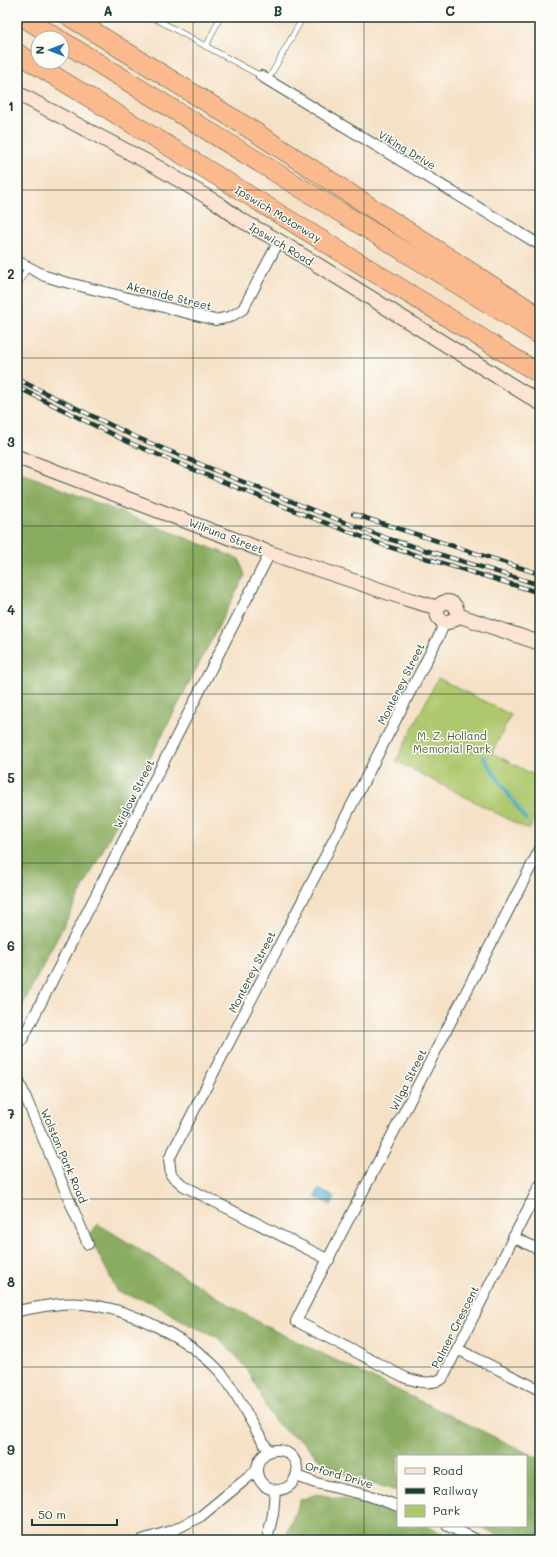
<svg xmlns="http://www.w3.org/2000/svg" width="557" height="1557" viewBox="0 0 557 1557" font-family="Mali,sans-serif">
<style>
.green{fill:#aec86d;stroke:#668250}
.forest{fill:#8aac60;stroke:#54744a}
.water{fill:#4eb1cd;stroke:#367780}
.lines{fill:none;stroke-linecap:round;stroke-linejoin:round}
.stream{stroke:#4eb1cd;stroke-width:3.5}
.lane-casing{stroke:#3f564a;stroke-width:6}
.street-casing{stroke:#3f564a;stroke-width:12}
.secondary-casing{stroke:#3f564a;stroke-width:16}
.highway-casing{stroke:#3f564a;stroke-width:20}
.lane{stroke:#fff;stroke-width:5}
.street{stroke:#fff;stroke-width:10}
.secondary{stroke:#fde3d1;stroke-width:14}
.highway{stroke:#fbba8d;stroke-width:19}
.rail-casing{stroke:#1f3d34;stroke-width:4.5}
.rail{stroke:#fdfcf7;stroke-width:3;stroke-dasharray:9;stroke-linecap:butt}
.grid{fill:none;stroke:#1f3d34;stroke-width:1;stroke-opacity:0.55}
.labels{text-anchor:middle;stroke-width:3;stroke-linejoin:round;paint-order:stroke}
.street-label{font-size:11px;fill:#1f3d34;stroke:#fdfcf7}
.park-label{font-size:11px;fill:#436042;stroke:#fdfcf7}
.neatline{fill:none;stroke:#1f3d34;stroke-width:1.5}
.grid-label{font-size:13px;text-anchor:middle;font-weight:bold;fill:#1f3d34}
</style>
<rect width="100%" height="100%" fill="#fdfcf7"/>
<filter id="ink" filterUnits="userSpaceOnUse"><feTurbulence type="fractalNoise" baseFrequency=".025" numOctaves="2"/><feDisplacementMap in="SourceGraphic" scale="8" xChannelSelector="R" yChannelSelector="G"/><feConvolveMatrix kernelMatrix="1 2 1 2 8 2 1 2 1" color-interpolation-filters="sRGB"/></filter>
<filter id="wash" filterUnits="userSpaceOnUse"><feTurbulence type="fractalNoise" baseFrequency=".012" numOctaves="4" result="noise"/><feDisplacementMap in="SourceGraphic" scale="16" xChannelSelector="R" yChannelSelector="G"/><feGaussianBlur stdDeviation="0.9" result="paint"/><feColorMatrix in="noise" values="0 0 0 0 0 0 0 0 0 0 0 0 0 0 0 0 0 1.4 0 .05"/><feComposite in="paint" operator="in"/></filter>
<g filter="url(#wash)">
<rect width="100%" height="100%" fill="#f5e1c6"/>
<polygon class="green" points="438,678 511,715 492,753 540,778 540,809 529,830 396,761"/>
<g class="forest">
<polygon points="17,471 239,559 245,575 17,1016"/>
<polygon points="98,1224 263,1325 540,1459 540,1540 509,1540 478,1526 526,1526 526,1456 398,1456 398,1491 353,1478 330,1467 315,1455 304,1442 285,1431 274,1420 264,1403 251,1375 238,1358 219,1338 190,1325 150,1302 118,1292 89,1236"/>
<polygon points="317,1494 366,1504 398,1515 398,1526 427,1526 456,1540 284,1540 300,1500"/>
</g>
<polygon class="water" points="318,1189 335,1197 331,1205 315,1197"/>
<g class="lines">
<polyline class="stream" points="483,757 526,820"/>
</g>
</g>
<g filter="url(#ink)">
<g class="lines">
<g class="lane-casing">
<g id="lane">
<polyline points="152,17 261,76"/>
<polyline points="206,47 220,17"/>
<polyline points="268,80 303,17"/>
<polyline points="17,286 28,267"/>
</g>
</g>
<g class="street-casing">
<g id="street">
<polyline points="261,76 540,245"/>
<polyline points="17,261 45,276 61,281 215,320 230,317 243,309 279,241"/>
<path d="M540,849L296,1321L406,1378C419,1382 429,1385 442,1379L540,1185"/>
<polyline points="17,1044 21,1042 270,553"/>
<polyline points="17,1077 88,1244"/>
<polyline points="513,1237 540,1250"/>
<polyline points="329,1260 184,1186 171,1175 169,1159 439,636 445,622"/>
<path d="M17,1311C38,1307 62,1302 83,1304C130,1308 191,1339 222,1374C235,1390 243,1408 254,1426C258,1435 265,1443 269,1452"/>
<polyline points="457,1349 540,1390"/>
<circle cx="277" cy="1470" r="20"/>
<polyline points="296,1476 316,1483 370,1496 398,1506"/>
<polyline points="448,1526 477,1540"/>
<polyline points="142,1540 174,1530 201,1516 257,1470"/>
<polyline points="267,1540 273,1514 275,1490"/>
</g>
</g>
<g class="secondary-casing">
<g id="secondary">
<polyline points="17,93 157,167 219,204 239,219 279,241 540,403"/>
<polyline points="17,457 270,553 407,599 438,608"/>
<circle cx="447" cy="612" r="10"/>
<polyline points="457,615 540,643"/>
</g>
</g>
<g class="highway-casing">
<g id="highway">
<polyline points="23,17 57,38"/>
<polyline points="70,17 255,132 540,317"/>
<polyline points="62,41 540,335"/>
<polyline points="17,53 540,374"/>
</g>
</g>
<use href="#lane" class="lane"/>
<use href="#street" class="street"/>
<use href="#secondary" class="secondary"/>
<use href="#highway" class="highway"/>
<g class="rail-casing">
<g id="rail">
<polyline points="17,379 131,435 219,472 315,511 389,539 540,585"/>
<polyline points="17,387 128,442 216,479 313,518 386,546 540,593"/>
<polyline points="353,514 540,574"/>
</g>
</g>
<use href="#rail" class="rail"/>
</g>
</g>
<path class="grid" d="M193,17V1540M364,17V1540M17,190H540M17,358H540M17,526H540M17,694H540M17,863H540M17,1031H540M17,1199H540M17,1367H540"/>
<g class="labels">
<g class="street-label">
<text transform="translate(407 150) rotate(31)" y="4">Viking Drive</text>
<text transform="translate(278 214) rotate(31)" y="4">Ipswich Motorway</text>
<text transform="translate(281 244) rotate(31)" y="4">Ipswich Road</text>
<text transform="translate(169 296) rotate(14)" y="4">Akenside Street</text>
<text transform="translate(226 536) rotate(21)" y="4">Wilruna Street</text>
<text transform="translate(401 684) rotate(-63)" y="4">Monterey Street</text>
<text transform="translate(134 794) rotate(-63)" y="4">Wiglow Street</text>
<text transform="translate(252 972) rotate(-63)" y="4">Monterey Street</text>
<text transform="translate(408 1080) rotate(-63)" y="4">Wilga Street</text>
<text transform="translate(64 1156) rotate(67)" y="4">Wolston Park Road</text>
<text transform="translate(455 1327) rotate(-63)" y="4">Palmer Crescent</text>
<text transform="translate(339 1475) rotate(16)" y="4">Orford Drive</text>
</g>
<g class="park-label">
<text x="452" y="740">M. Z. Holland<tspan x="452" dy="13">Memorial Park</tspan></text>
</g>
</g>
<rect width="557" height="1557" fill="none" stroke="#fdfcf7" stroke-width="44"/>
<rect x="397" y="1455" width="130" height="72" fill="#fdfcf7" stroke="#a4b0a9"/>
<rect x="405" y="1468" width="20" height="6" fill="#fde3d1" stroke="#a4b0a9"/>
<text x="433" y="1475" font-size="12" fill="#1f3d34">Road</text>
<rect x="405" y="1488" width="20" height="6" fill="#1f3d34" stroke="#a4b0a9"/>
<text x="433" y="1495" font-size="12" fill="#1f3d34">Railway</text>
<rect x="405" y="1505" width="20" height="12" fill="#aec86d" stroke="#a4b0a9"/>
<text x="433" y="1515" font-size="12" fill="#1f3d34">Park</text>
<g transform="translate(50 50) rotate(270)"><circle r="19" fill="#fdfcf7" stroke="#a4b0a9"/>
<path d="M0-3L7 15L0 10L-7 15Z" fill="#1f6fb2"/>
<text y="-6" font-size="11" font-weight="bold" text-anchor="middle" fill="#1f3d34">N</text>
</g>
<path d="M32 1519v6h85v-6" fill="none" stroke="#1f3d34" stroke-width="2"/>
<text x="38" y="1519" font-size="12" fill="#1f3d34" stroke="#fdfcf7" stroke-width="3" paint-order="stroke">50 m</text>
<rect x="22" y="22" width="513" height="1513" class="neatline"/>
<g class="grid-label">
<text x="108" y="16">A</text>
<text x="278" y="16">B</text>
<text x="450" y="16">C</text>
<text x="11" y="111">1</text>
<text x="11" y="279">2</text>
<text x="11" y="447">3</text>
<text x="11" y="615">4</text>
<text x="11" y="783">5</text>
<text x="11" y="951">6</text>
<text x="11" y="1119">7</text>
<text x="11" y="1287">8</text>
<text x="11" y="1455">9</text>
</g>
</svg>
